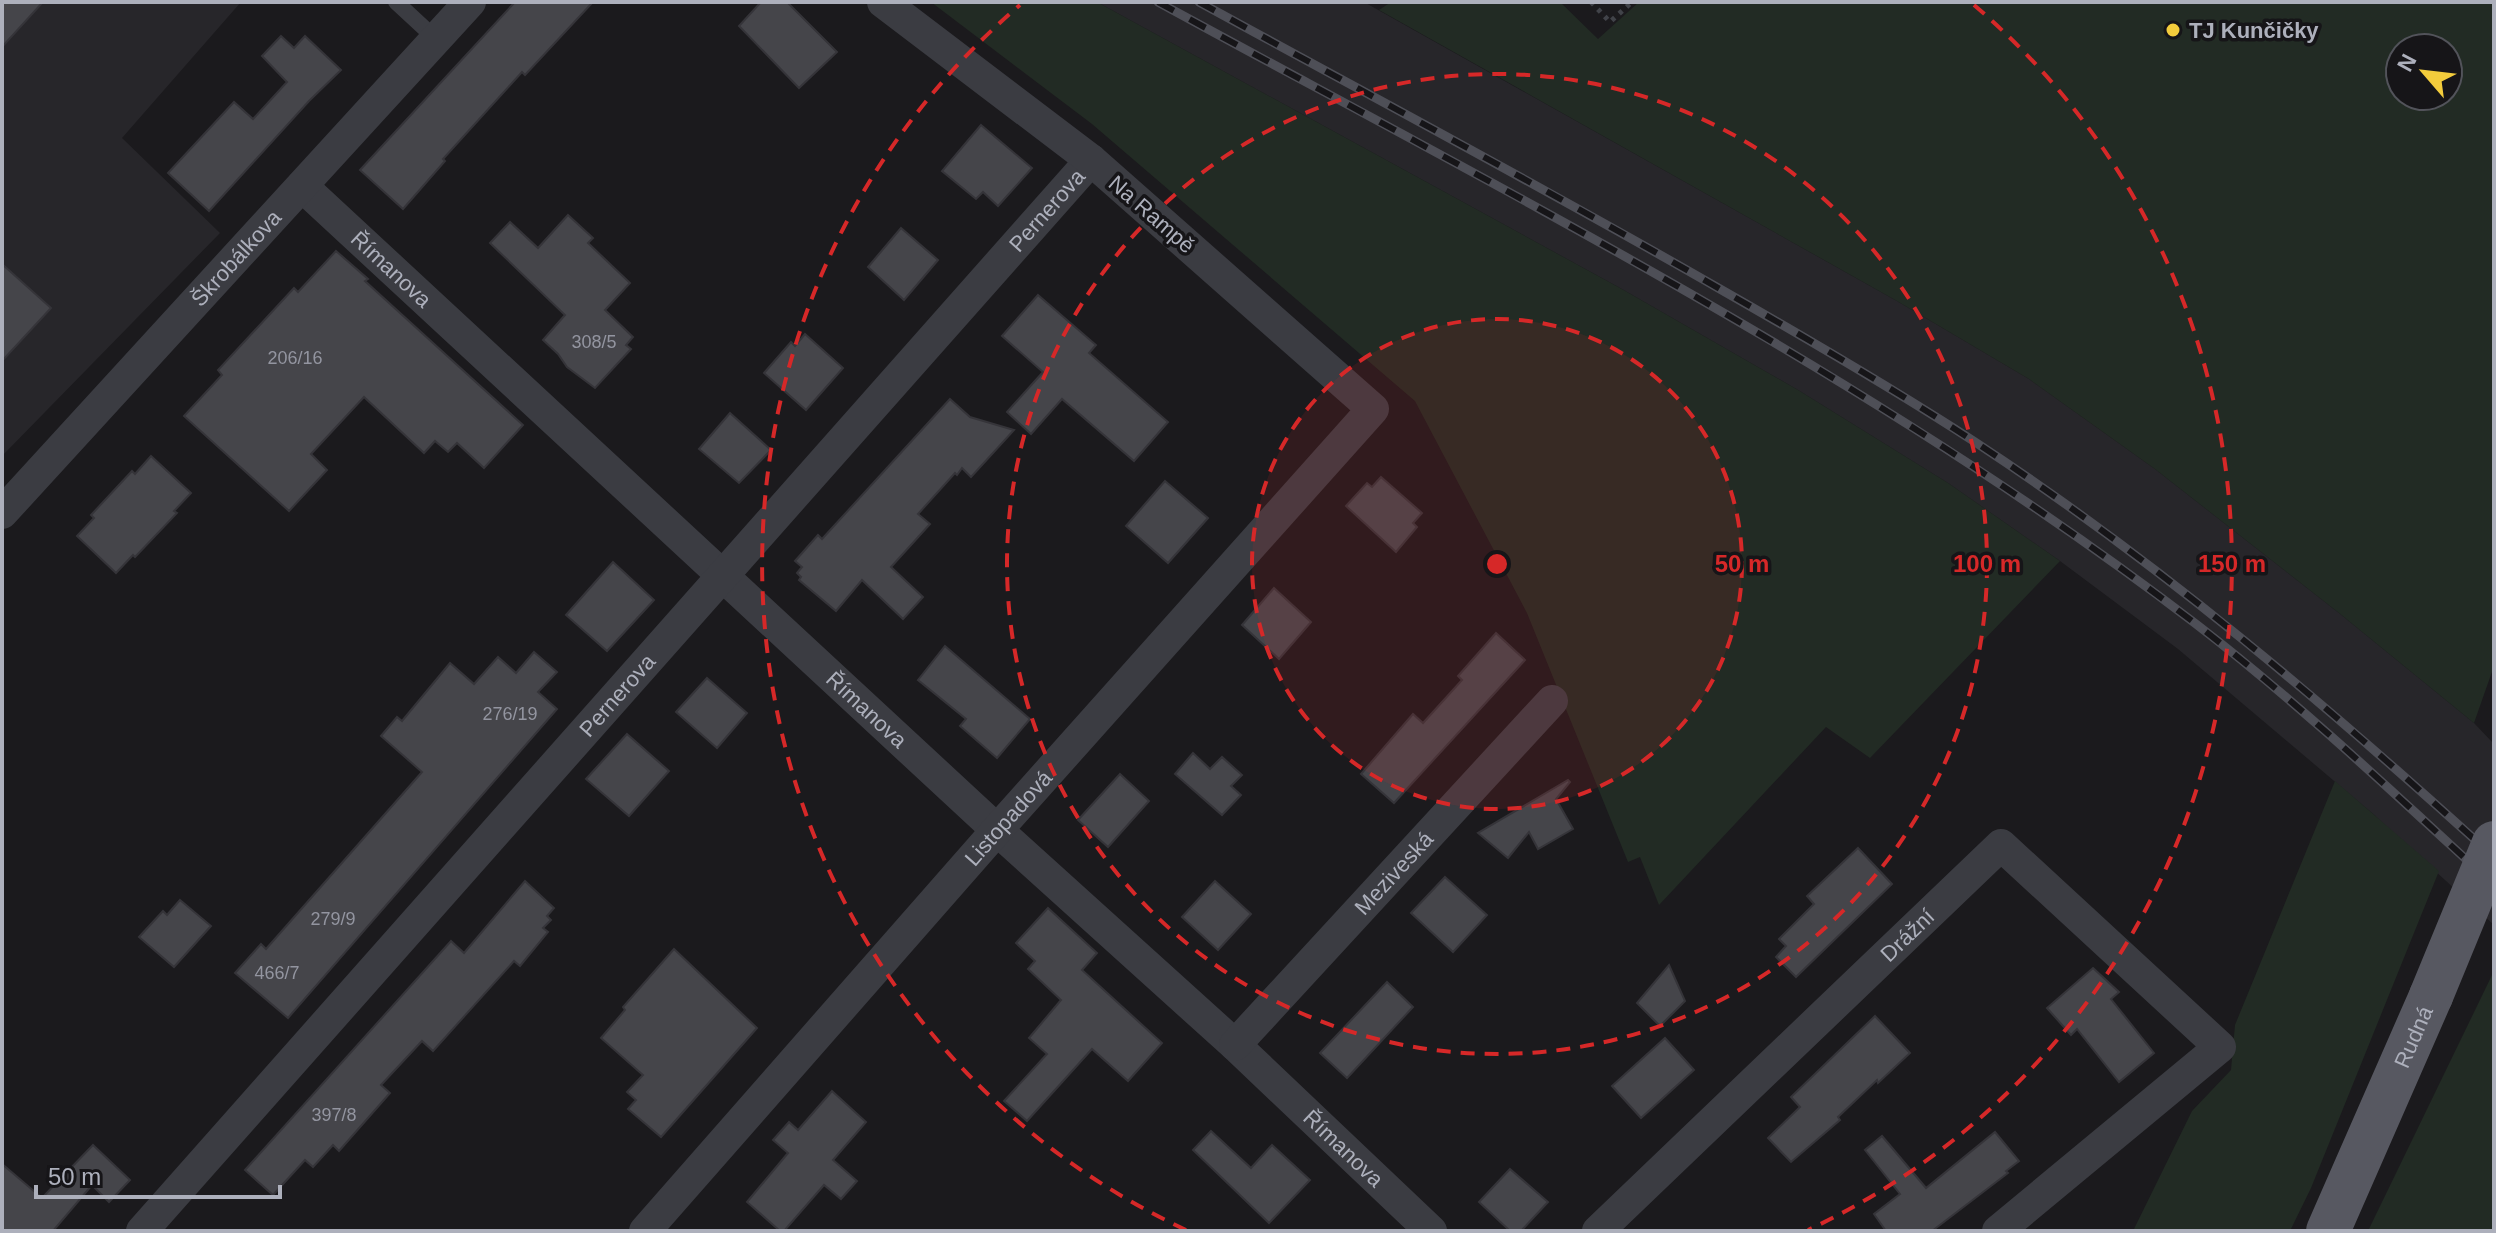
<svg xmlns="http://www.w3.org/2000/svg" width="2496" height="1233" viewBox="0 0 2496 1233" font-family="Arial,sans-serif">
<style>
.built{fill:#27262a}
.green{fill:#222b24;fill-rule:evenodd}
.building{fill:#45454a;stroke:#353439;stroke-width:2}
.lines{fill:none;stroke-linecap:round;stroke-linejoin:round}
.path{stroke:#414349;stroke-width:5;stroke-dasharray:4 6;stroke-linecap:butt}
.lane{stroke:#3b3c42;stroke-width:16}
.street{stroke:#3b3c42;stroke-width:32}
.primary{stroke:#575861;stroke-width:44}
.rail-casing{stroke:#4e4f57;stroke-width:9}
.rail{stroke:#161518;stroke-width:6;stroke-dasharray:18;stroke-linecap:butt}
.primary-bridge{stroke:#575861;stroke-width:44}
.ring{fill:none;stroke:#d62828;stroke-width:4;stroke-dasharray:14 10}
.poi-dot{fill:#f3cc3c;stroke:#161518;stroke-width:3}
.labels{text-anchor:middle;stroke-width:7;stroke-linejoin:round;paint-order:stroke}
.number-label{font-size:18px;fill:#9395a0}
.poi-label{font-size:22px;font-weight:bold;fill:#adb0bc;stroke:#161518;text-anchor:start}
.street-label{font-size:22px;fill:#adb0bc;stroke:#161518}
.centre{fill:#d62828;stroke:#161518;stroke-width:4}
.ring-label{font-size:24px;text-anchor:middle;font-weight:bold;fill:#d62828;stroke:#161518;stroke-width:7;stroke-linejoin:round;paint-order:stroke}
</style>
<rect width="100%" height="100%" fill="#1b1a1d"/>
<g class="built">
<polygon points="2,2 241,2 122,138 220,233 2,456"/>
<polygon points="1097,2 1364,2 1897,301 2029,379 2155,469 2339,613 2474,723 2494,744 2494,925 2372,813 2178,649 2060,561 1948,483 1798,390 1620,288"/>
</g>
<g class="green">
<polygon points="931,2 1097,2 1620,288 1798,390 1948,483 2060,561 1870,758 1826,727 1659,905 1640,857 1628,862 1527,613 1415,401 1092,124"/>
<path d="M1391,2H1560L1598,39L1639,2H2494V666L2474,723L2339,613L2155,469L2029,379L1897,301L1379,10ZM2448,48V96H2400V48Z"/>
<polygon points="2335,781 2439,871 2311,1188 2290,1231 2133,1231 2192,1111 2231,1070 2235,1025"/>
<polygon points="2494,971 2494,1231 2368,1231"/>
</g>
<g class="building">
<polygon points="2,2 43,2 2,47"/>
<polygon points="515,2 593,2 525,75 522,72 443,159 445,161 403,209 360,170"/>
<polygon points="761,2 787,2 837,52 799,88 739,26"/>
<polygon points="281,36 294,48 305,36 341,70 309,101 209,211 168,173 234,102 253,119 287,82 262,56"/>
<polygon points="981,125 1032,168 998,206 983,192 976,199 942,171"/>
<polygon points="568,215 593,238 588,243 630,283 605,310 633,337 626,345 631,349 595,388 567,367 558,354 543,340 565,315 490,243 510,222 538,248"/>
<polygon points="901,228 938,260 904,300 868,267"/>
<polygon points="336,251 368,279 365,281 523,425 484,468 457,443 448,452 435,441 424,453 364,397 311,454 327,470 289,511 184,416 222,375 218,370 294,288 298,292"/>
<polygon points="2,264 51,308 2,361"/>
<polygon points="1038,295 1096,345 1089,353 1168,422 1134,461 1062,399 1031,434 1007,412 1043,372 1002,336"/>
<polygon points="805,334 843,368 806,410 764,373 791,342 795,346"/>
<polygon points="950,399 970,417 1014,430 971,477 962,468 957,475 955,473 918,514 930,524 891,567 923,597 903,619 862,580 836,611 799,580 801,577 797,573 802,567 795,561 818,535 822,539"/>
<polygon points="730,413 771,450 739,483 699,449"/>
<polygon points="151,456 191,493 174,511 177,513 135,557 133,555 116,573 77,536 94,518 91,515 132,471 135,474"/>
<polygon points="1381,477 1422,513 1413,523 1417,527 1396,552 1346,506 1367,483 1372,487"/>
<polygon points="1165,481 1208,518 1168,563 1126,526"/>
<polygon points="613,562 654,600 607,651 566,615"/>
<polygon points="1274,588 1311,622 1279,659 1242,625"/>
<polygon points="1496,633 1525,660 1394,803 1361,774 1413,714 1423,723 1462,680 1458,676"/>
<polygon points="945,646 1030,719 997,758 960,726 966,719 918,680"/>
<polygon points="534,652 557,672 538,692 557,709 288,1018 235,973 261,944 266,949 422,772 381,736 397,717 402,721 450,663 474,684 498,657 516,673"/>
<polygon points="707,678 747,713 717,748 676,712"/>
<polygon points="627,734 669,771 629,816 586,779"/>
<polygon points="1193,753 1210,769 1222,757 1242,775 1231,786 1241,795 1222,815 1175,774"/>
<polygon points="1120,774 1149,801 1108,847 1078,820"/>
<polygon points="1568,780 1570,782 1556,799 1573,829 1538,849 1529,832 1508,858 1478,833"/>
<polygon points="1858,848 1892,884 1796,977 1776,957 1786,946 1779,939 1814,904 1807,896"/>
<polygon points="1445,877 1487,915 1453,952 1411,913"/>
<polygon points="525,881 554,908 547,916 551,920 543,928 548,932 520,966 514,961 433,1051 422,1041 381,1085 390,1093 339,1151 333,1145 313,1167 305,1160 273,1195 245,1170 451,941 464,953"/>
<polygon points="1215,881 1251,914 1218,950 1182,917"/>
<polygon points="180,900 211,926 174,967 139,937 163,911 167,915"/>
<polygon points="1048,908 1097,953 1082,970 1162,1043 1128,1081 1092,1049 1027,1121 1004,1101 1047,1054 1029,1038 1061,1000 1028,969 1035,961 1016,943"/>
<polygon points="674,949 757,1028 661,1137 628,1109 636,1100 627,1092 643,1075 601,1038 625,1010 623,1007"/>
<polygon points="1669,965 1685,1001 1660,1026 1637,1003"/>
<polygon points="2093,968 2119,992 2111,999 2154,1053 2119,1082 2077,1029 2071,1035 2047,1008"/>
<polygon points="1387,982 1413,1007 1347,1078 1320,1053"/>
<polygon points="1875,1016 1910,1053 1878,1083 1877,1080 1838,1117 1840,1120 1791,1162 1768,1138 1800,1107 1791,1097"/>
<polygon points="1665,1038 1694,1070 1641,1118 1612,1086"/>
<polygon points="832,1091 866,1122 833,1160 857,1181 841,1199 824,1185 784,1231 780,1231 747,1202 788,1153 773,1140 789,1122 798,1130"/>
<polygon points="1211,1131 1251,1168 1272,1145 1310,1180 1269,1223 1193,1150"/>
<polygon points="1995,1132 2019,1161 2006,1171 2008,1173 1932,1231 1886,1231 1874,1214 1900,1194 1865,1150 1882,1136 1926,1188"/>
<polygon points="93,1145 130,1180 109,1202 92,1185 53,1231 2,1231 2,1164 42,1198"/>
<polygon points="1510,1169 1548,1202 1521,1231 1510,1231 1479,1202"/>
</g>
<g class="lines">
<polyline class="path" points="1591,2 1610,22 1632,2"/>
<polyline class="lane" points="396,2 436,39"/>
<g class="street">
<path id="s1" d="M302,186L997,830L1235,1045L1431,1231"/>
<path id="s2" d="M2,513L470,2"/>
<path id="s3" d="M1235,1045L1552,701"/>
<path id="s4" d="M142,1231L1091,160"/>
<path id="s5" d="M645,1231L997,830L1373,409L1091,160L883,2"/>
<path id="s6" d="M1598,1231L2001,845L2220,1047L1998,1231"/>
</g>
<path class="primary" id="s7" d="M2328,1231L2431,996"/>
<g class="rail-casing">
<g id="rail">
<path d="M1158,2C1512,195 1875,378 2196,624C2300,704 2397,796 2494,885"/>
<path d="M1199,2C1373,97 1548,190 1720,289C1806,338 1892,388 1975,442C2161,564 2330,708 2494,857"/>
</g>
</g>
<use href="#rail" class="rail"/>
<polyline class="primary-bridge" points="2431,996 2494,843"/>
</g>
<circle cx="1497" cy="564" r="245" fill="#d62828" fill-opacity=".12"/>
<g class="ring">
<circle cx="1497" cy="564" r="245"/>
<circle cx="1497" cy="564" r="490"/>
<path d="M1186 1230A735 735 0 0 1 1020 5M1974 5A735 735 0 0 1 1808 1230"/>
</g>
<circle class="poi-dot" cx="2173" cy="30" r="8"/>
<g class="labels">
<g class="number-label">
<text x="594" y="348">308/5</text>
<text x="295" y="364">206/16</text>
<text x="510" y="720">276/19</text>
<text x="333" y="925">279/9</text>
<text x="277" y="979">466/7</text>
<text x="334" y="1121">397/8</text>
</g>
<g class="poi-label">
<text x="2189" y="38">TJ Kunčičky</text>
</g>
<g class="street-label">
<text dy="8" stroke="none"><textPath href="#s4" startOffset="1364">Pernerova</textPath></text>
<text transform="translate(1152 214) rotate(41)" y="8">Na Rampě</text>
<text dy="8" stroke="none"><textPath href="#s2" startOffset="346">Škrobálkova</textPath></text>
<text dy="8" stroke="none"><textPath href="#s1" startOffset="122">Římanova</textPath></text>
<text dy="8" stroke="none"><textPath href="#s4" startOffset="716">Pernerova</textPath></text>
<text dy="8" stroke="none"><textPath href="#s1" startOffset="770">Římanova</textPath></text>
<text dy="8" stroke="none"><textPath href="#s5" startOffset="550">Listopadová</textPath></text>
<text dy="8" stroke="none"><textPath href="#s3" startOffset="234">Meziveská</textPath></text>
<text dy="8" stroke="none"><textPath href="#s6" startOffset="428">Drážní</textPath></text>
<text dy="8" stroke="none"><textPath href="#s7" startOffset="212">Rudná</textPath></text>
<text dy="8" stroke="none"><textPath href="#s1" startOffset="1418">Římanova</textPath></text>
</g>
</g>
<circle cx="1497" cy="564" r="12" class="centre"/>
<g class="ring-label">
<text x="1742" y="572">50 m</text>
<text x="1987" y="572">100 m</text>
<text x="2232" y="572">150 m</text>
</g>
<rect width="2496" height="1233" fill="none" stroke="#adb0bc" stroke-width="8"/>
<g transform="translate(2424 72) rotate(298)"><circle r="38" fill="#161518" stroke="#52535a" stroke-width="2"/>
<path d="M0-6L14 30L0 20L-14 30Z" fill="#f3cc3c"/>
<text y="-12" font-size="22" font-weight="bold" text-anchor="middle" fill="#adb0bc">N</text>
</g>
<path d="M36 1185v12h244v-12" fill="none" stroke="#adb0bc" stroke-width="4"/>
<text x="48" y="1185" font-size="24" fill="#adb0bc" stroke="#161518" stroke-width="6" paint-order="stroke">50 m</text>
</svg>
